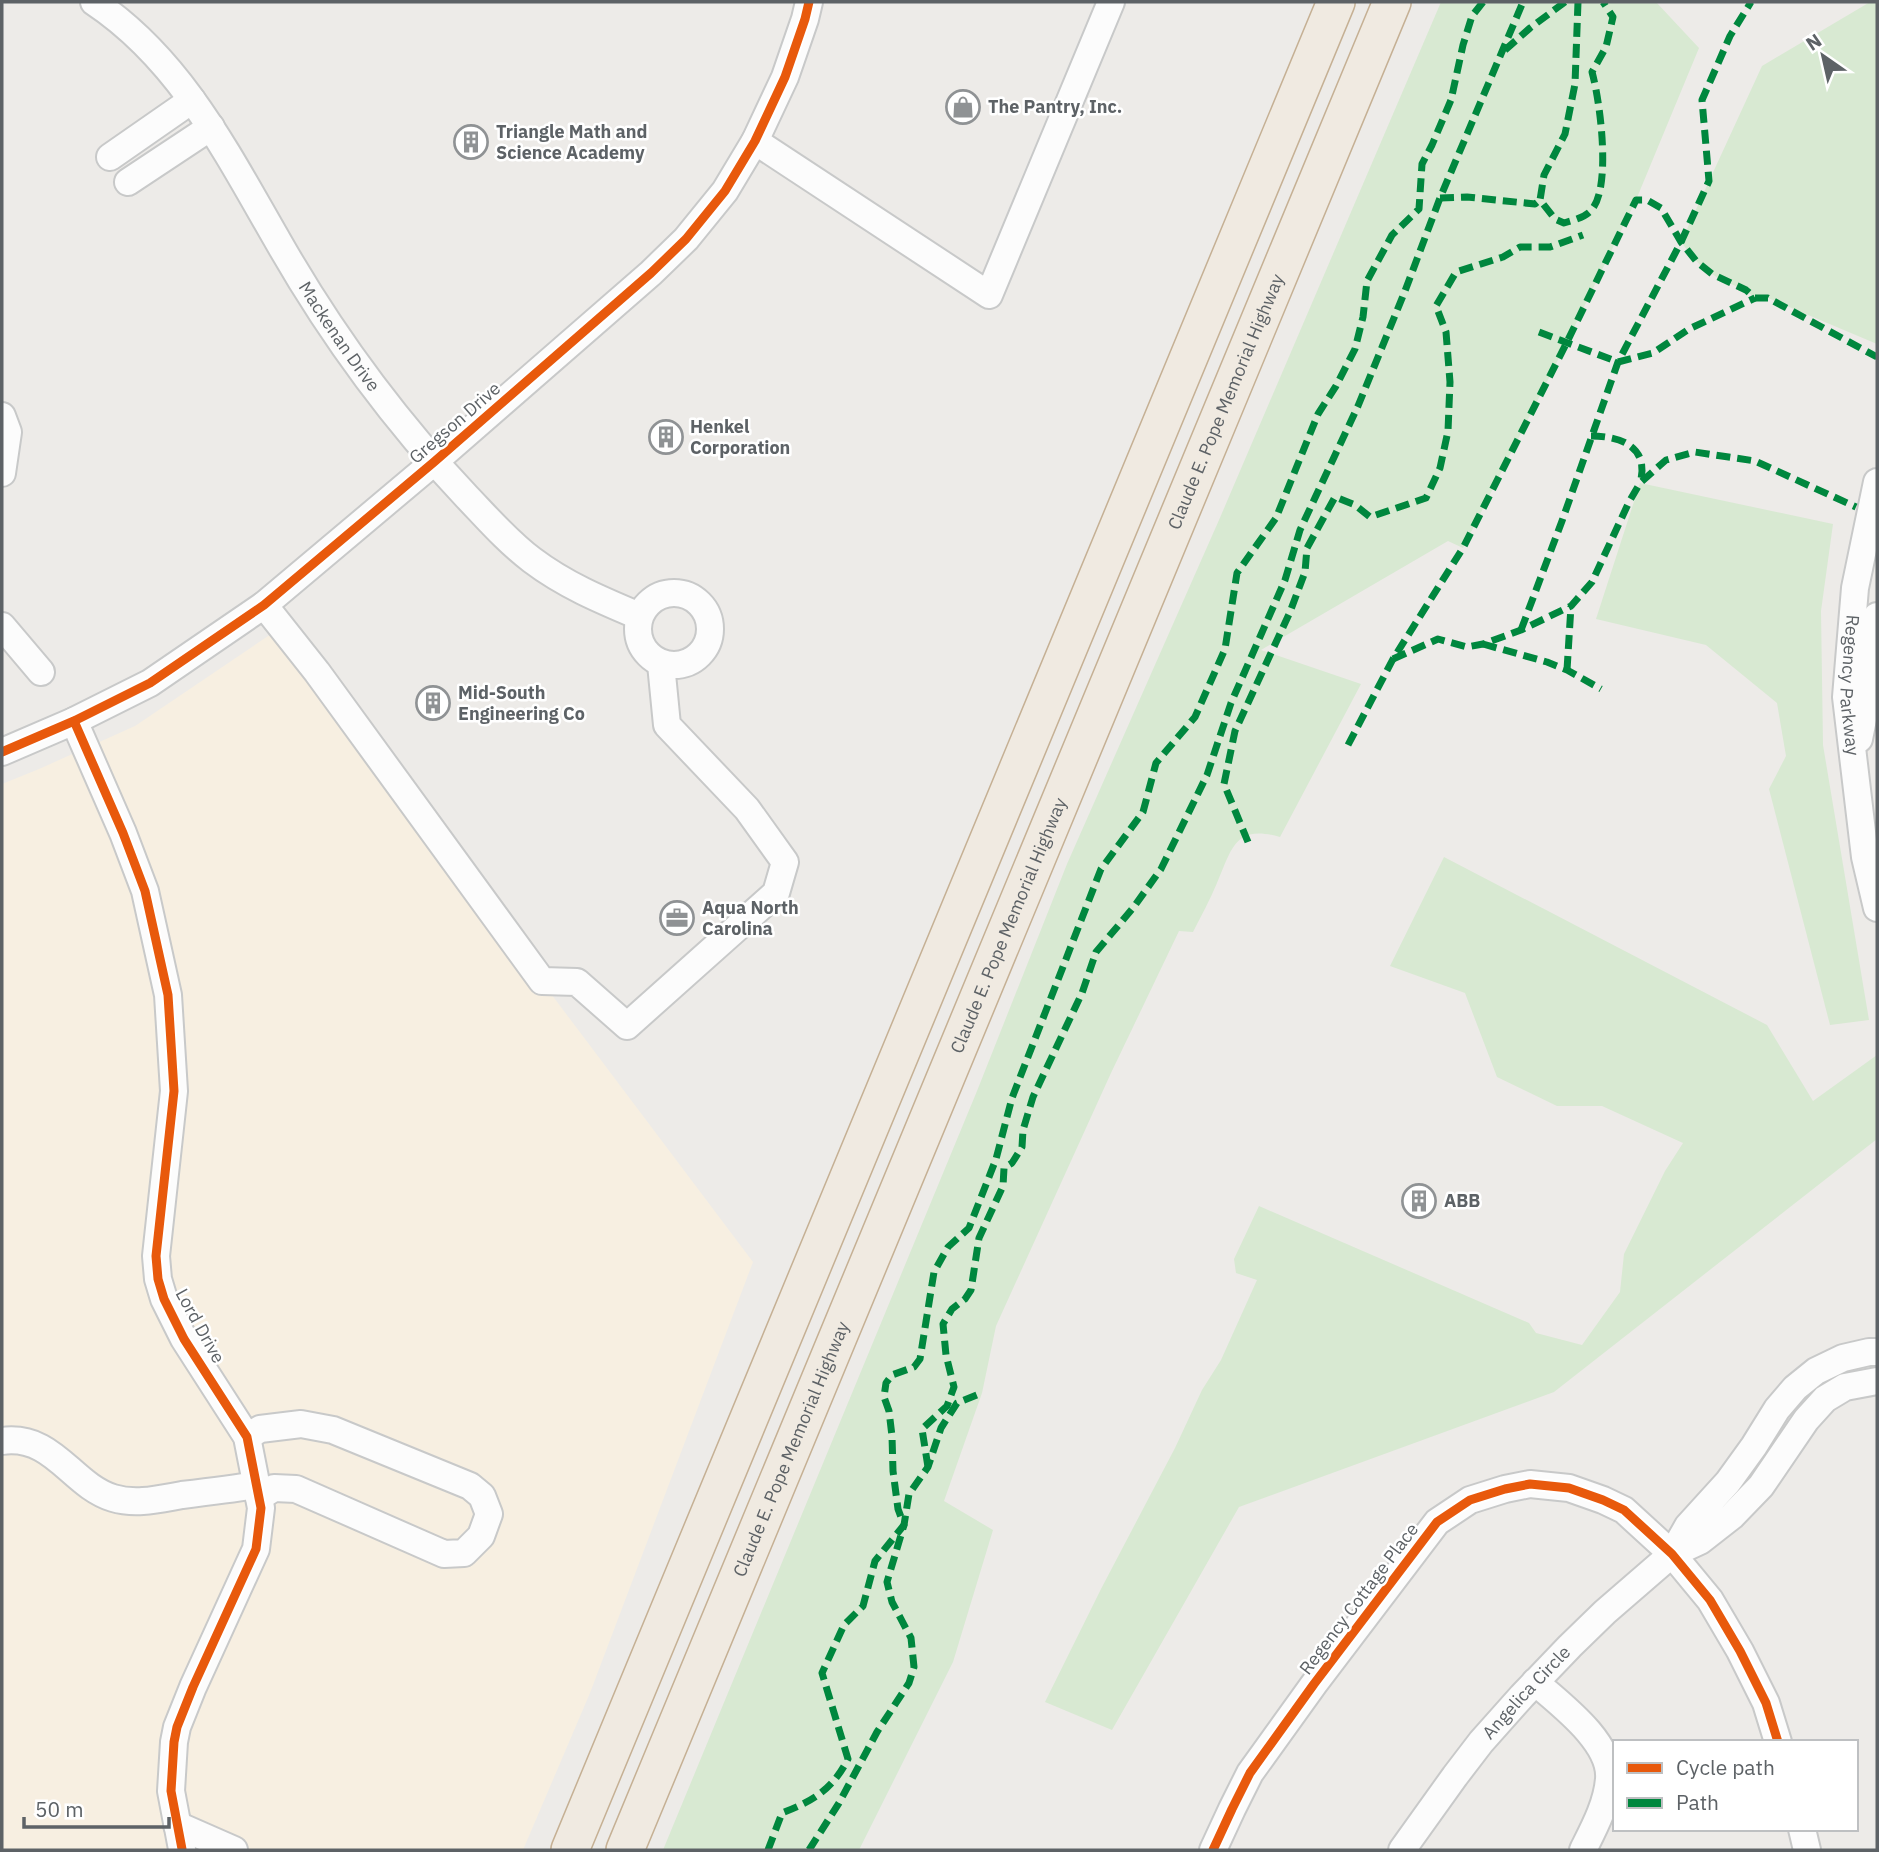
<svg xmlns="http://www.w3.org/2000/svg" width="1879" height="1852" viewBox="0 0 1879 1852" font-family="'IBM Plex Sans',sans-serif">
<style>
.commercial{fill:#f7efe1}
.green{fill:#d8e9d2}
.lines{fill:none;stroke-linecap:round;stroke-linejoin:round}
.minor-casing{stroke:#c8c9c9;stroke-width:30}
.highway-casing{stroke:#c5b094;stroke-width:40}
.minor{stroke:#fcfcfc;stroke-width:26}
.highway{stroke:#f0eae1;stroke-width:37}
.quiet{stroke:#00873e;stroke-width:7;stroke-dasharray:14 7;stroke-linecap:butt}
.cycleway-casing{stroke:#fff;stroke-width:13}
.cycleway{stroke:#e8590c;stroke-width:9}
.labels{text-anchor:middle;stroke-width:5;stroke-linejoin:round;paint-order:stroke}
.poi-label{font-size:18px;font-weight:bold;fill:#5d6266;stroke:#fff;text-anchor:start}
.street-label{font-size:18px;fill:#5d6266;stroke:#fff}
</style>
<rect width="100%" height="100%" fill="#edebe8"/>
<polygon class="commercial" points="277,630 753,1262 590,1693 523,1850 2,1850 2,784 39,769 135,726"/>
<g class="green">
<path d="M1441,2H1656L1699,48L1636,200L1567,342L1463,548L1448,541L1261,650L1361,684L1280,837C1235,824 1232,848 1217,883C1210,900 1201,916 1193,932L1179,931L1111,1073L996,1326L982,1393L944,1501L993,1530L953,1662L859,1850H663L977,1091L1067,864L1219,520Z"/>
<path d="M1870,2H1877V344L1768,298H1755C1742,286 1726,284 1712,274C1699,267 1690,253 1681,242L1762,66Z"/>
<polygon points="1640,483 1833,524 1821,611 1823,745 1869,1020 1830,1025 1769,789 1786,756 1777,703 1706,645 1596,619"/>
<polygon points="1444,857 1767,1025 1813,1101 1877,1055 1877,1139 1554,1392 1239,1507 1112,1730 1045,1702 1101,1589 1175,1448 1202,1390 1221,1360 1257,1280 1236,1273 1234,1259 1259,1206 1529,1323 1536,1333 1582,1345 1620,1292 1624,1254 1665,1171 1683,1143 1602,1106 1557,1106 1497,1077 1465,993 1390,966"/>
</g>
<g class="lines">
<g class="minor-casing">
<g id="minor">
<path id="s1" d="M94,2C181,60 228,155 279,243C331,334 395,421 467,497C488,519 508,542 532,560C565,585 601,600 639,616"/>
<polyline points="755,141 989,295 1111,2"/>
<polyline points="110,157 192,100"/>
<polyline points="128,182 211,127"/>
<polyline points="2,416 8,432 2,473"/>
<path id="s2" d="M1877,482L1855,588L1846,697L1865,857L1877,908"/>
<circle cx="674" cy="629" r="36"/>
<polyline points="264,605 317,672 542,981 577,982 627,1026 776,893 785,862 747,809 667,725 661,664"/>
<polyline points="2,626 41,672"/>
<polyline points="74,721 123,833 145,891 168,995 174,1091 156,1256 158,1279 164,1299 184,1339 247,1437 261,1508 256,1549 193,1687 177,1727 174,1742 171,1791 182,1849"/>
<polyline points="1859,739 1869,690 1877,616"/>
<polyline points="2,752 74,721 150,683 264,605 434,462 651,273 686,239 725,191 755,141 785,77 805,19 809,2"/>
<polyline points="247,1437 260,1429 301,1424 333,1430 470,1486 482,1496 489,1514 481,1536 464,1553 444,1554 296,1489 274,1488 259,1497"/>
<path d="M2,1441C54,1434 71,1485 113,1498C136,1505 159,1499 182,1495C207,1492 232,1489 257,1485"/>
<polyline points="1672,1554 1700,1541 1732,1516 1761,1486 1806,1420 1825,1399 1845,1387 1877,1381"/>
<path d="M1535,1682C1560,1704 1612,1742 1609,1779C1607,1804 1594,1828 1583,1850"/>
<polyline points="177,1825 234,1850"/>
<polyline points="1802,1829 1807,1850"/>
<polyline points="1213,1850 1232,1809 1250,1773 1314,1684 1437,1522 1470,1500 1505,1489 1530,1484 1569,1488 1603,1500 1624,1510 1672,1554 1710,1600 1740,1651 1766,1703 1778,1742"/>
<path id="s3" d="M1402,1850L1455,1776L1481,1742L1522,1696L1570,1646L1605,1612L1672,1554L1688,1526L1728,1482L1754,1446L1777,1409L1795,1388L1816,1371L1843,1358L1869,1352H1877"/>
</g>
</g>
<g class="highway-casing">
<g id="highway">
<polyline points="570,1850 1336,2"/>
<path id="s4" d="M625,1850L1392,2"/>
</g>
</g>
<use href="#minor" class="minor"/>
<use href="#highway" class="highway"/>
<g class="quiet">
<path d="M1578,2L1575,84L1565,134L1544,175L1540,200L1555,219L1564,223C1574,220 1587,217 1593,208C1611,183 1600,101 1592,72L1606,47L1613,17L1603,2"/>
<polyline points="1505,50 1530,28 1565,2"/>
<polyline points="1440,198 1467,197 1535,204 1540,200"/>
<polyline points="1539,332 1618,362 1653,353 1689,329 1755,298"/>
<path d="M1591,436C1621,436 1650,447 1640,483"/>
<polyline points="1521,630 1562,521 1618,362 1681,242 1709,181 1702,100 1730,36 1751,2"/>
<polyline points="1483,644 1547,662 1567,670 1601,689"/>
<polyline points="1393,659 1438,639 1467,647 1483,644 1521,630 1571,606 1592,582 1629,502 1640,483 1666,460 1695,452 1755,461 1856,507"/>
<polyline points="1567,670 1571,606"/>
<polyline points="1348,745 1393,659 1463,548 1567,342 1636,200 1647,200 1661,208 1681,242 1697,262 1712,274 1746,290 1755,298 1768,298 1877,357"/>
<polyline points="1248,842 1224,784 1235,731 1290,612 1305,572 1307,548 1335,497 1355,505 1370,517 1426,498 1440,468 1448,431 1450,382 1446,332 1436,306 1456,272 1503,257 1520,247 1550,247 1583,235"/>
<polyline points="928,1467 922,1429 947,1406 954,1387 946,1355 943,1324 952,1309 965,1299 971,1290 979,1238 1003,1186 1004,1168 1012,1163 1022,1147 1023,1130 1033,1097 1082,993 1096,952 1133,908 1161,869 1207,775 1231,703 1285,580 1300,530 1358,406 1405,291 1440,198 1523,2"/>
<path d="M768,1850L782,1813C813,1801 832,1790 848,1759L822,1673L844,1625L863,1606L875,1561L904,1525L898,1509L893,1471L892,1436L889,1411L884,1397L886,1383L892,1375L914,1367L920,1359L934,1272L948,1247L969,1228L996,1159L1012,1098L1101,869L1143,812L1156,763L1195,717L1225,649L1237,573L1276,518L1318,414L1336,386L1355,349L1363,317L1367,281L1392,235L1419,209L1422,164L1432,145L1451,100L1463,45L1472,16L1483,2"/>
<polyline points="809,1850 839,1803 877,1732 909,1683 914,1667 911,1638 892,1602 887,1582 904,1525 909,1494 928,1467 941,1428 957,1403 982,1393"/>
</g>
<g class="cycleway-casing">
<g id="cycleway">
<polyline points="74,721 123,833 145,891 168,995 174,1091 156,1256 158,1279 164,1299 184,1339 247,1437 261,1508 256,1549 193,1687 177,1727 174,1742 171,1791 182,1849"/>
<polyline points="2,752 74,721 150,683 264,605 434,462 651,273 686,239 725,191 755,141 785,77 805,19 809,2"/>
<polyline points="1213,1850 1232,1809 1250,1773 1314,1684 1437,1522 1470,1500 1505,1489 1530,1484 1569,1488 1603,1500 1624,1510 1672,1554 1710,1600 1740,1651 1766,1703 1778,1742"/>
</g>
</g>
<use href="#cycleway" class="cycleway"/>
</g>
<defs>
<g id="shop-ring" transform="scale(1.75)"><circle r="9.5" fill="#fff" stroke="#8f9294" stroke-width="1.5"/><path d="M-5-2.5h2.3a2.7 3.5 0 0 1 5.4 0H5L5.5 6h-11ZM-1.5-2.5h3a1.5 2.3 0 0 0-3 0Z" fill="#8f9294"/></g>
<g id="building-ring" transform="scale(1.75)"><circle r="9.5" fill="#fff" stroke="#8f9294" stroke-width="1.5"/><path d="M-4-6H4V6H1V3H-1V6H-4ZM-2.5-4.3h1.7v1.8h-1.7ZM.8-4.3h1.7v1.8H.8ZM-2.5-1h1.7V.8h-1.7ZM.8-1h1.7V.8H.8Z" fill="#8f9294"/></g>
<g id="office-ring" transform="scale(1.75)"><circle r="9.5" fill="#fff" stroke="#8f9294" stroke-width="1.5"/><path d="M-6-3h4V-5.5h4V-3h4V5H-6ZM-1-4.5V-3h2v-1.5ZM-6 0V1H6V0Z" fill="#8f9294"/></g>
</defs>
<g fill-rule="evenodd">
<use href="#shop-ring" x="963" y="107"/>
<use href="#building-ring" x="471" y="142"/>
<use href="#building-ring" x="666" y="437"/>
<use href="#building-ring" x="433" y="703"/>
<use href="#office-ring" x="677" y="918"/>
<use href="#building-ring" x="1419" y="1201"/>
</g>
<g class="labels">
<g class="poi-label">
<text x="988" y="113">The Pantry, Inc.</text>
<text x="496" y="138">Triangle Math and<tspan x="496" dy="21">Science Academy</tspan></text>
<text x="690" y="433">Henkel<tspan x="690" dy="21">Corporation</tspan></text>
<text x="458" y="699">Mid-South<tspan x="458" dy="21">Engineering Co</tspan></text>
<text x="702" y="914">Aqua North<tspan x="702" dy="21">Carolina</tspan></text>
<text x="1444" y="1207">ABB</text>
</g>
<g class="street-label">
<text dy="6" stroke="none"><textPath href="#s1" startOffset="418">Mackenan Drive</textPath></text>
<text dy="6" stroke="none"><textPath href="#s4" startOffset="1568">Claude E. Pope Memorial Highway</textPath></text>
<text transform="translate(455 423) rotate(-41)" y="6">Gregson Drive</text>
<text dy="6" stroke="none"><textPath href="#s2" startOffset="206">Regency Parkway</textPath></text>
<text dy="6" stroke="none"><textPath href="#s4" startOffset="1001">Claude E. Pope Memorial Highway</textPath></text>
<text transform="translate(200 1326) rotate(61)" y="6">Lord Drive</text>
<text dy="6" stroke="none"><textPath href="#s4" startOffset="434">Claude E. Pope Memorial Highway</textPath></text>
<text transform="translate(1359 1599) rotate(-53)" y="6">Regency Cottage Place</text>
<text dy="6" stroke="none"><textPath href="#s3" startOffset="201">Angelica Circle</textPath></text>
</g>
</g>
<rect width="1879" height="1852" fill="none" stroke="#5d6266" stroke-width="7"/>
<rect x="1613" y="1740" width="245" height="91" fill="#ffffff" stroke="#bec0c2" stroke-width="2"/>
<rect x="1627" y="1763" width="35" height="10" fill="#e8590c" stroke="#bec0c2" stroke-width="2"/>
<text x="1676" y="1775" font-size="21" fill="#5d6266">Cycle path</text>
<rect x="1627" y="1798" width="35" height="10" fill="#00873e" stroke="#bec0c2" stroke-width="2"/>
<text x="1676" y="1810" font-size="21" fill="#5d6266">Path</text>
<g transform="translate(1823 56) rotate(326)" stroke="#ffffff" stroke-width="5" paint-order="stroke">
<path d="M0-5L12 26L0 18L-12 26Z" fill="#5d6266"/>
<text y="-10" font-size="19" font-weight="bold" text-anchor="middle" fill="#5d6266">N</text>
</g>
<path d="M24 1817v10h145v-10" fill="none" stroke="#5d6266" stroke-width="3.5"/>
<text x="35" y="1817" font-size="21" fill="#5d6266" stroke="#ffffff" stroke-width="5" paint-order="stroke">50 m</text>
</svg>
